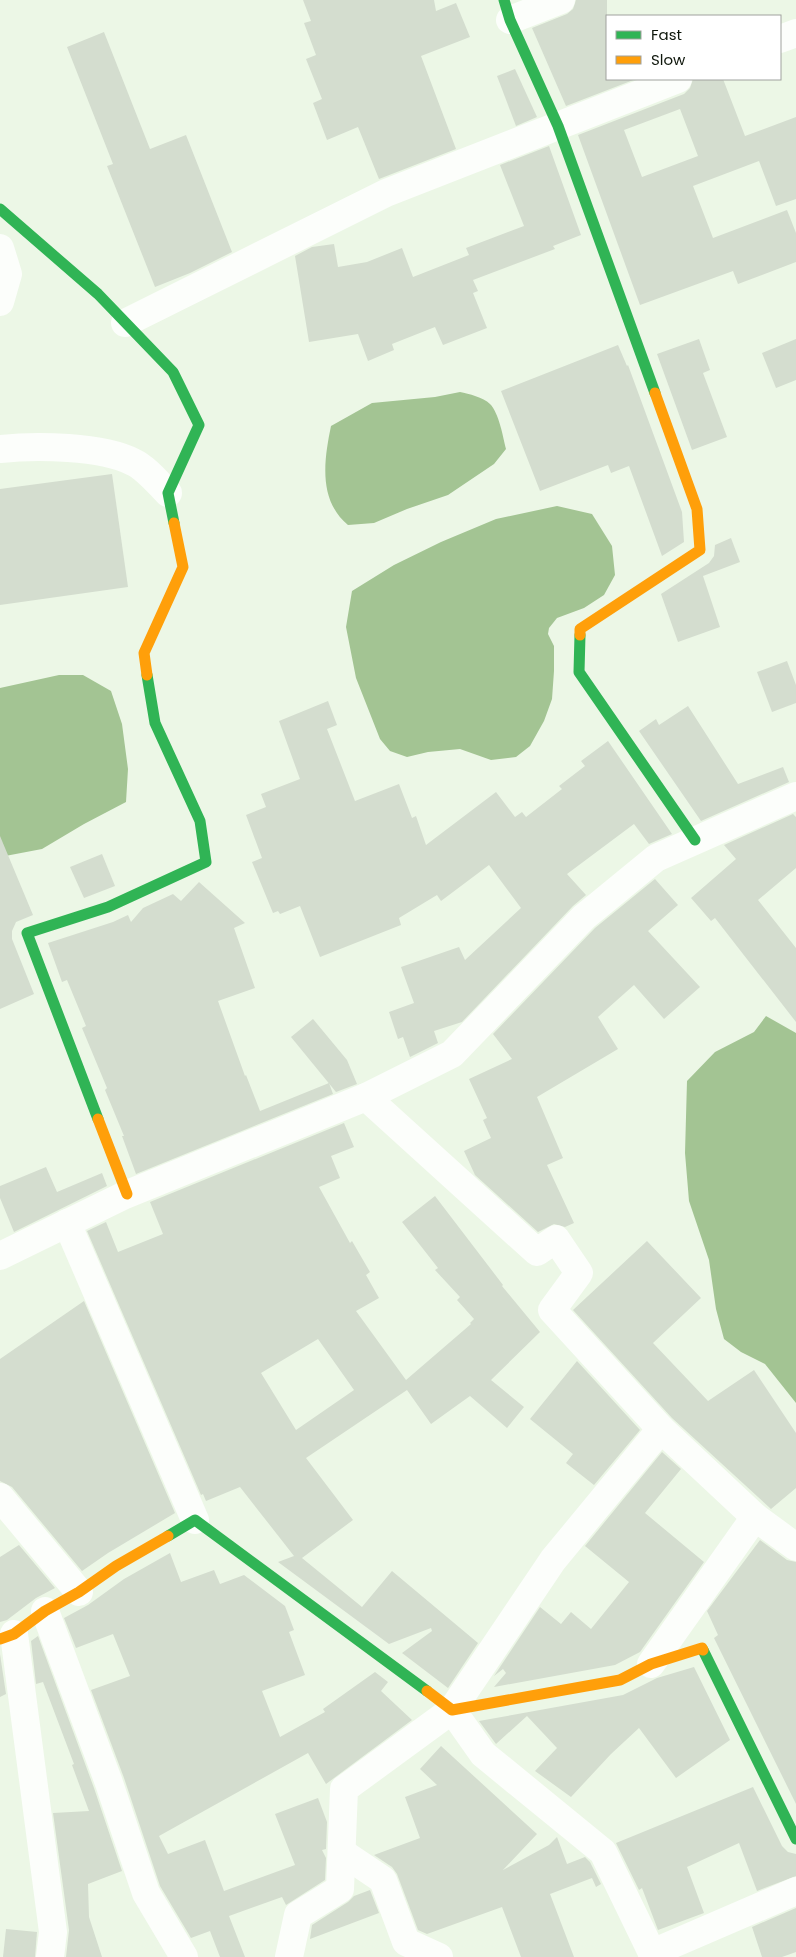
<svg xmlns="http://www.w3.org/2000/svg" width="796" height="1957" viewBox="0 0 796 1957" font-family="Poppins,sans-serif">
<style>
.water{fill:#a3c493}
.building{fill:#d4ddcf;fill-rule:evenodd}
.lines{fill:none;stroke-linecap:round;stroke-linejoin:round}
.street{stroke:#fcfefb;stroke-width:28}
.fast{stroke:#30b455;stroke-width:11}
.slow{stroke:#ff9f0a;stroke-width:11}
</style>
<rect width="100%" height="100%" fill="#ecf7e6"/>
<g class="water">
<path d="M460,392C469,394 483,397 490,404C499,413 503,437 506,449L494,464L448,495L407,509L374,523L348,525C318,500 324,460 331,426L372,403L435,397Z"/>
<polygon points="557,506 592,514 612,546 615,575 604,595 584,608 557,618 549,628 548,634 554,646 554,671 552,699 544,721 530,746 516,757 491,760 460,749 428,752 407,757 390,751 380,739 356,678 346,627 352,591 394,565 441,542 496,519"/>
<polygon points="59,675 83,675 111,691 122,724 128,769 126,802 84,824 42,849 0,857 0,688"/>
<polygon points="766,1016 796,1033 796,1403 765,1364 741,1352 724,1339 716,1309 709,1260 689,1201 685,1153 687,1081 715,1052 754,1032"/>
</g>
<g class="building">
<polygon points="303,0 434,0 436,11 456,3 470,37 421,56 456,149 379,179 358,127 327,140 313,103 322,99 306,59 316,55 304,23 311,21"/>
<polygon points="576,0 607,0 607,79 636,79 566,106 532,28 567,14 573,9"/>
<polygon points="104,32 150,149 186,135 232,252 190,273 155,287 107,166 113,164 67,47"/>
<polygon points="515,69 537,117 516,126 497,76"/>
<path d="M693,79H723L745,136L796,117V199L776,206L759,161L693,186L713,238L787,210L796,233V262L738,284L733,271L640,305L578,135L684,94L690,88ZM680,109L698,156L642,177L624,130Z"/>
<polygon points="549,146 581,235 553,246 555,249 473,280 478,291 473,293 487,328 443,345 435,327 392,344 394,350 368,361 358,334 309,342 295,256 312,247 334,244 338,267 367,262 402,248 413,277 469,255 466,248 524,226 500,165"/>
<polygon points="699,339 710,370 703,373 727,437 692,450 657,354"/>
<polygon points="796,339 796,380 776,388 762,353"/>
<polygon points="618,345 627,366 628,365 682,512 684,542 662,556 629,466 611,473 608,465 540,491 501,391"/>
<polygon points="112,474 128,587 0,605 0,489"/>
<polygon points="731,538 740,562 703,576 720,627 678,642 661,594 709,563 714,556 715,545"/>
<polygon points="787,661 796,685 796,703 772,712 757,672"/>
<polygon points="328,701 337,725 327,729 355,801 399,784 412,818 416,816 426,845 496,792 515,817 522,812 526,817 562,789 559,786 585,766 581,761 608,741 672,834 649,844 634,824 567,874 586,895 573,906 462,1022 434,1031 438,1043 410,1057 403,1037 398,1039 389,1012 414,1003 401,967 459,947 465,960 521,908 489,865 441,901 437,895 399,918 401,925 320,957 300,906 280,914 278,911 273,913 252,862 262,858 246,815 266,807 261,794 300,779 279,721"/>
<polygon points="688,706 738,784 783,767 789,782 701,821 639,731 656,719 659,725"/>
<polygon points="793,814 796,817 796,868 758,900 796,948 796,1022 715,918 711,921 691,898 736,859 724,845"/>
<polygon points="0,836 33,915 16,922 12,931 12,939 34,994 0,1009"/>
<polygon points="102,854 115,886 84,898 70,867"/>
<polygon points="655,879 678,905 648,931 700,987 664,1019 634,985 598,1017 618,1049 537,1097 563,1158 547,1165 574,1223 565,1227 554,1224 538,1232 475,1175 464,1151 491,1138 483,1120 487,1118 469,1079 512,1059 493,1034 595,928"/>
<polygon points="199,882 245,923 234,928 255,988 218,1001 245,1076 246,1075 260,1111 329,1083 333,1094 136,1174 122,1136 124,1136 105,1090 107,1088 82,1028 86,1026 67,980 62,982 48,943 113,922 128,915 131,922 143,908 173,894 181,901"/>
<polygon points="313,1019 347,1060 357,1084 336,1092 291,1037"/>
<path d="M344,1123L354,1147L331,1156L340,1178L319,1187L350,1243L352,1241L370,1272L366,1275L379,1298L356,1311L406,1380L471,1324L470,1323L474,1319L457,1300L460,1297L435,1270L438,1268L402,1222L435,1196L503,1285L502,1286L540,1332L491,1380L524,1407L507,1428L470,1396L431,1424L407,1390L306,1458L353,1520L302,1558L362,1607L392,1571L478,1643L448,1688L402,1653L432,1631L431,1628L389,1644L278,1562L294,1556L240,1487L206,1501L203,1494L201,1495L87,1231L106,1222L118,1252L163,1234L150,1202ZM318,1339L354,1390L296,1430L261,1373Z"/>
<polygon points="46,1167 57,1192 102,1173 107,1186 14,1232 0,1198 0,1186"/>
<polygon points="647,1241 701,1298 653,1343 708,1401 754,1370 796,1433 796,1488 771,1509 672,1418 573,1310"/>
<polygon points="84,1301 175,1513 108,1553 82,1571 12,1487 0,1481 0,1359"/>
<polygon points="577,1361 640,1430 594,1485 566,1463 573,1454 530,1419"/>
<polygon points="662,1452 681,1469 645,1513 704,1562 640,1652 615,1665 494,1687 506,1673 503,1669 494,1676 540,1607 561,1624 571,1612 591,1629 629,1582 585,1546"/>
<polygon points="760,1540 787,1560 796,1562 796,1804 714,1638 718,1635 707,1611"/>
<polygon points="19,1545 55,1588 36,1598 7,1620 0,1622 0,1557"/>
<polygon points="170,1553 181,1582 214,1570 220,1584 244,1575 285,1606 294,1630 289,1632 305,1675 262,1691 280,1737 325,1712 323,1709 375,1672 388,1682 381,1691 412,1720 326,1784 308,1753 159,1836 168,1854 205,1840 224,1891 295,1865 275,1814 318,1798 327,1822 326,1849 322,1850 326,1858 325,1880 286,1905 282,1897 229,1916 245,1957 220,1957 210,1931 191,1938 160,1886 124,1778 91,1690 130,1676 113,1634 76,1648 64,1618 88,1605 124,1579"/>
<polygon points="38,1636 94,1788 122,1871 88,1884 89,1917 102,1957 66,1957 69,1930 53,1813 89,1811 72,1765 74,1764 43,1682 36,1684 31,1641"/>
<polygon points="0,1654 6,1694 0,1697"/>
<polygon points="694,1667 730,1740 676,1778 639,1728 611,1754 571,1797 535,1771 557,1748 527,1716 496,1744 479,1721 623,1695 657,1678"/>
<polygon points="441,1746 537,1834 503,1870 549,1845 557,1837 567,1864 585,1857 590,1862 601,1884 596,1887 592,1878 550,1894 574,1957 521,1957 502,1907 427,1934 418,1930 397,1874 392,1867 374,1855 420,1838 405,1797 437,1785 420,1769"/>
<polygon points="753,1787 782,1846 788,1852 796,1854 796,1876 757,1891 739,1843 687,1867 704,1913 658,1930 642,1888 639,1890 616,1843"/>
<polygon points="370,1890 379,1913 310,1939 312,1925 348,1902 354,1896"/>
<polygon points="796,1908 796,1952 782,1957 762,1957 752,1927"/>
<polygon points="6,1929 37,1932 35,1957 3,1957"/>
</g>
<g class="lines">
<g class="street">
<polyline points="510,20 561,0"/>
<polyline points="780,39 796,33"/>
<polyline points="0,248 8,274 0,302"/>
<polyline points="125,323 386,193 678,79"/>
<path d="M0,449C36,445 102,446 133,462C146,468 158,483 168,493"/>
<polyline points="366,1097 537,1252 556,1239 579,1273 552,1310 661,1429 755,1517"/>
<polyline points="67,1223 195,1520"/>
<polyline points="0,1256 125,1195 366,1097 452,1054 584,917 656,858 796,796"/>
<polyline points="0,1497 79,1592"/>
<polyline points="45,1611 109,1783 146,1893 184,1957"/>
<polyline points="14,1634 53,1932 50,1957"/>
<polyline points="651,1664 755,1517 796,1547"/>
<polyline points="452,1710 553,1560 661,1429"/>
<polyline points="343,1853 383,1880 406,1942 439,1957"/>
<polyline points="652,1953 796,1891"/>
<polyline points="289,1957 298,1915 340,1889 344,1789 452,1710 483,1754 603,1852 654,1957"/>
</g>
<g class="fast">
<polyline points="504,0 510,20 558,126 655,393"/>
<polyline points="0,209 98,294 173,372 199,425 168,493 174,523"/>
<polyline points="580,635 579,672 695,840"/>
<polyline points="98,1119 27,933 108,907 206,862 200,821 155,723 147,675"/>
<polyline points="168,1536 195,1520 427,1691"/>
<polyline points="703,1650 796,1839"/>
</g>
<g class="slow">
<polyline points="580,635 580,629 700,550 697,509 655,393"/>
<polyline points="147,675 144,653 183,567 174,523"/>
<polyline points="98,1119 127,1194"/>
<polyline points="0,1639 14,1634 45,1611 79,1592 116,1566 168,1536"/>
<polyline points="427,1691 452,1710 620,1680 651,1664 702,1648 703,1650"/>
</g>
</g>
<rect x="606" y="15" width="175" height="65" fill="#ffffff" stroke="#9fa29e"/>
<rect x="616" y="31" width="25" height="8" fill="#30b455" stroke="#9fa29e"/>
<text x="651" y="40" font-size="15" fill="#0f170c">Fast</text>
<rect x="616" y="56" width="25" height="8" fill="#ff9f0a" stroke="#9fa29e"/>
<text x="651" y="65" font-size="15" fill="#0f170c">Slow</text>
</svg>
